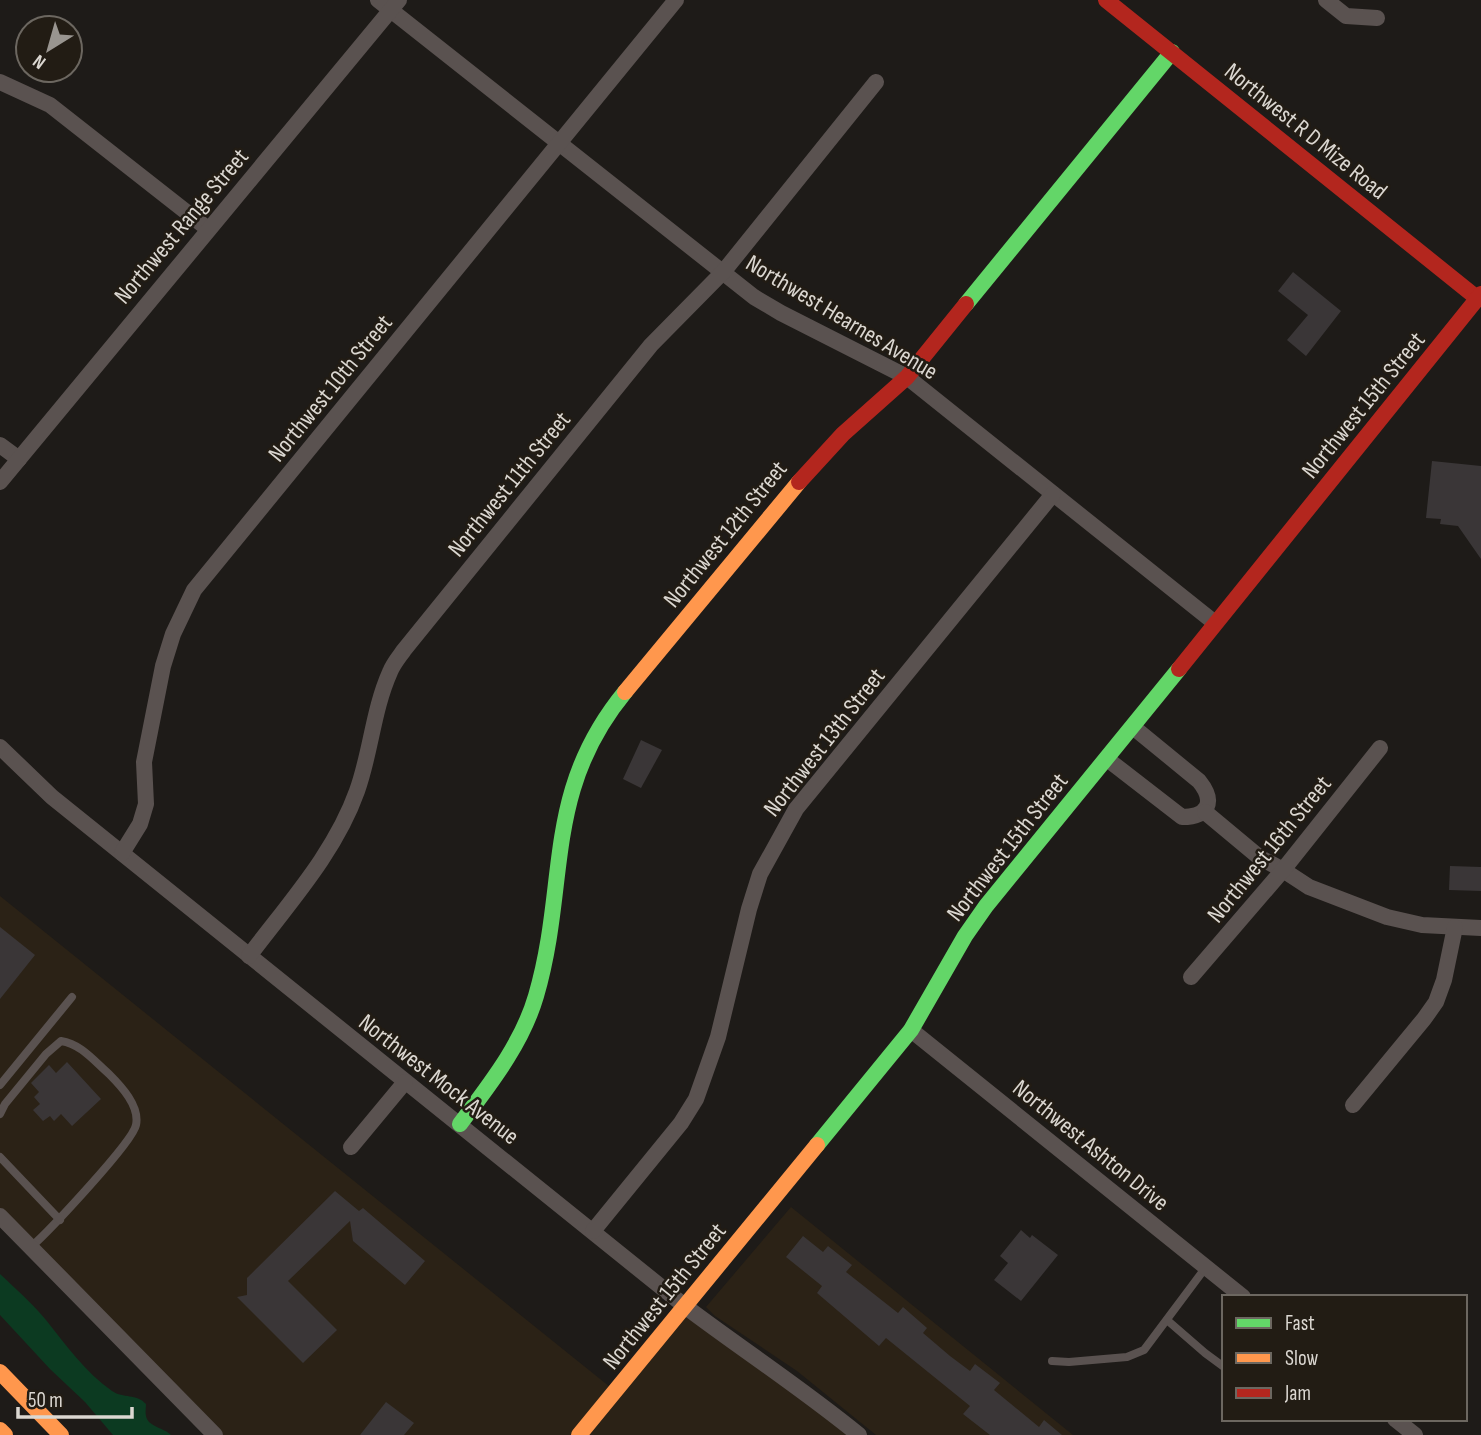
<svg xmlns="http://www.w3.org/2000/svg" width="1481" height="1435" viewBox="0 0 1481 1435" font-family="'Sofia Sans Condensed',sans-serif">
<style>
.built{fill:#2b2216}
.green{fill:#0c3a21}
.building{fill:#3a3637}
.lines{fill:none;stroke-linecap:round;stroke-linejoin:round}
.lane{stroke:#5a5250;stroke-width:8}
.street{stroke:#5a5250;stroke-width:16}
.fast{stroke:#63d668;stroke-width:16}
.slow{stroke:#ff974d;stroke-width:16}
.jam{stroke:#b3261e;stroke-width:16}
.labels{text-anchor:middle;stroke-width:5;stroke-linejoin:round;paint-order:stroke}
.street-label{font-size:24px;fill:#dbd7d1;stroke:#221c14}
</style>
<rect width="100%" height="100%" fill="#1e1b18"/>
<g class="built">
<polygon points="0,896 615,1391 686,1307 859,1435 215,1435 0,1216"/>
<polygon points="791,1207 1073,1435 876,1435 797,1371 715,1316 706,1307"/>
</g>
<path class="green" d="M0,1274C16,1289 32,1303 46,1320C66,1345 85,1372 112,1391C124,1399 136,1393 146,1404C146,1408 145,1412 146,1416C148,1427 165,1428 171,1435H113L85,1402L50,1369L0,1315Z"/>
<g class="building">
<polygon points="1293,272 1341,311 1306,356 1287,340 1308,315 1278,291"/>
<polygon points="1432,461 1481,466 1481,559 1458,526 1440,524 1441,519 1426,518"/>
<polygon points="641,740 662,750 641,788 623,779"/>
<polygon points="1450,866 1481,867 1481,891 1449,890"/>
<polygon points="0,927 35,955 0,999"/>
<polygon points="67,1062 101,1099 72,1126 61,1114 54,1121 50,1116 43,1121 33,1110 40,1104 34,1097 39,1092 31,1083 49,1065 56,1073"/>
<polygon points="335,1191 359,1211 363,1208 425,1261 405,1285 353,1241 350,1221 288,1281 337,1330 303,1363 237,1297 247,1295 247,1278"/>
<polygon points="1021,1230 1030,1238 1032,1235 1058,1255 1021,1301 994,1280 1008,1263 1000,1256"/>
<polygon points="803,1236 823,1252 828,1246 852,1265 846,1272 898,1313 903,1307 927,1328 923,1333 950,1356 970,1371 975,1364 1000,1383 994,1390 1039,1427 1044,1420 1062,1435 990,1435 963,1414 970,1406 886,1338 879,1346 817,1293 822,1286 786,1257"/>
<polygon points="386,1402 414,1423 404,1435 360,1435"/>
</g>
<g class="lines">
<g class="lane">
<polyline points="0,1085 72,997"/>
<path d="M0,1114L5,1104L46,1054L61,1041C81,1044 94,1061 109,1074C121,1086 140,1106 136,1125C133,1142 48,1232 31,1247"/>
<polyline points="0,1157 60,1220"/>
<polyline points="1167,1320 1205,1353 1224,1367"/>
<polyline points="1052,1361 1069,1362 1127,1357 1144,1350 1206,1267"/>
</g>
<g class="street">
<polyline points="378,0 754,297 781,313 907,377 1215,623"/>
<polyline points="1326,0 1346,16 1377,18"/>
<polyline points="0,82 50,105 208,229"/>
<polyline points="0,445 19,459"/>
<polyline points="0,482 399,0"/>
<path d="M0,747L52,797L686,1307C743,1350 803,1389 859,1435"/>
<path d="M1107,759L1182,817C1208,817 1216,802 1199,781L1133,727"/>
<polyline points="1205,812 1259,857 1283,870 1309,887 1387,917 1422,925 1481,928"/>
<polyline points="122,853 140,824 146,804 144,762 163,666 173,634 194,590 676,0"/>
<path d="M249,956C288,904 335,853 357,791C371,752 373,710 390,672C393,664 399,657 404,650L651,345L724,271L876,82"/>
<polyline points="1191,977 1283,870 1380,748"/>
<polyline points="911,1030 1243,1297"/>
<polyline points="1353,1105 1424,1019 1436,1002 1444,980 1455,927"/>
<polyline points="351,1147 405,1082"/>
<polyline points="0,1216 215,1435"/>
<polyline points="593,1231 681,1123 696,1099 718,1037 749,909 760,874 796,809 1053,494"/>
<polyline points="1395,1419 1415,1435"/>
</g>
<g class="fast">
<polyline points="966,304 1172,52"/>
<path d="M460,1124C490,1084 522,1044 536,996C569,883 542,793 625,692"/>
<polyline points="817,1145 911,1030 965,936 986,906 1179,669"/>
</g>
<g class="slow">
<polyline points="625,692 799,482"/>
<polyline points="0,1372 61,1435"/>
<polyline points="0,1430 5,1435"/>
<polyline points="579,1435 817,1145"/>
</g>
<g class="jam">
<polyline points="1106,0 1477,298"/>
<polyline points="799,482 843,434 907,377 966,304"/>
<polyline points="1179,669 1481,294"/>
</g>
</g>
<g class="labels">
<g class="street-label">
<text transform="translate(1306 131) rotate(39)" y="8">Northwest R D Mize Road</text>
<text transform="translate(181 226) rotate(-50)" y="8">Northwest Range Street</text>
<text transform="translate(842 317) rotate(31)" y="8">Northwest Hearnes Avenue</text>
<text transform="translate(330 388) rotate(-51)" y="8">Northwest 10th Street</text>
<text transform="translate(1363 405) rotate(-51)" y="8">Northwest 15th Street</text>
<text transform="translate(509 484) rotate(-51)" y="8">Northwest 11th Street</text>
<text transform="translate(725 534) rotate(-51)" y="8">Northwest 12th Street</text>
<text transform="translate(824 742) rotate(-52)" y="8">Northwest 13th Street</text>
<text transform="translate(1007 847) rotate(-52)" y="8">Northwest 15th Street</text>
<text transform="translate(1269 849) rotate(-51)" y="8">Northwest 16th Street</text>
<text transform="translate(439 1079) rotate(38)" y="8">Northwest Mock Avenue</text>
<text transform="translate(1091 1145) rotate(39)" y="8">Northwest Ashton Drive</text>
<text transform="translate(664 1296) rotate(-51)" y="8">Northwest 15th Street</text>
</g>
</g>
<rect x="1222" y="1295" width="245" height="126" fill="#221c14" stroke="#6c6760" stroke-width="2"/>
<rect x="1236" y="1318" width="35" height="10" fill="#63d668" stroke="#6c6760" stroke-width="2"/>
<text x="1285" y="1330" font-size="21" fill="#dbd7d1">Fast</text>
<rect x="1236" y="1353" width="35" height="10" fill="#ff974d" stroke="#6c6760" stroke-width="2"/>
<text x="1285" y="1365" font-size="21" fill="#dbd7d1">Slow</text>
<rect x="1236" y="1388" width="35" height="10" fill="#b3261e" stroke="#6c6760" stroke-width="2"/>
<text x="1285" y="1400" font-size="21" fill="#dbd7d1">Jam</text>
<g transform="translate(49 49) rotate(217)"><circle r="33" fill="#221c14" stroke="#6c6760" stroke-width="2"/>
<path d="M0-5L12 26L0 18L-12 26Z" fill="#999590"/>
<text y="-10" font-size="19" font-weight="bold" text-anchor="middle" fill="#dbd7d1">N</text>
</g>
<path d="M18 1407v10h114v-10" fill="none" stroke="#dbd7d1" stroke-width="3.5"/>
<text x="28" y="1407" font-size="21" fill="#dbd7d1" stroke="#221c14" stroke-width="5" paint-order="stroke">50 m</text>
</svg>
